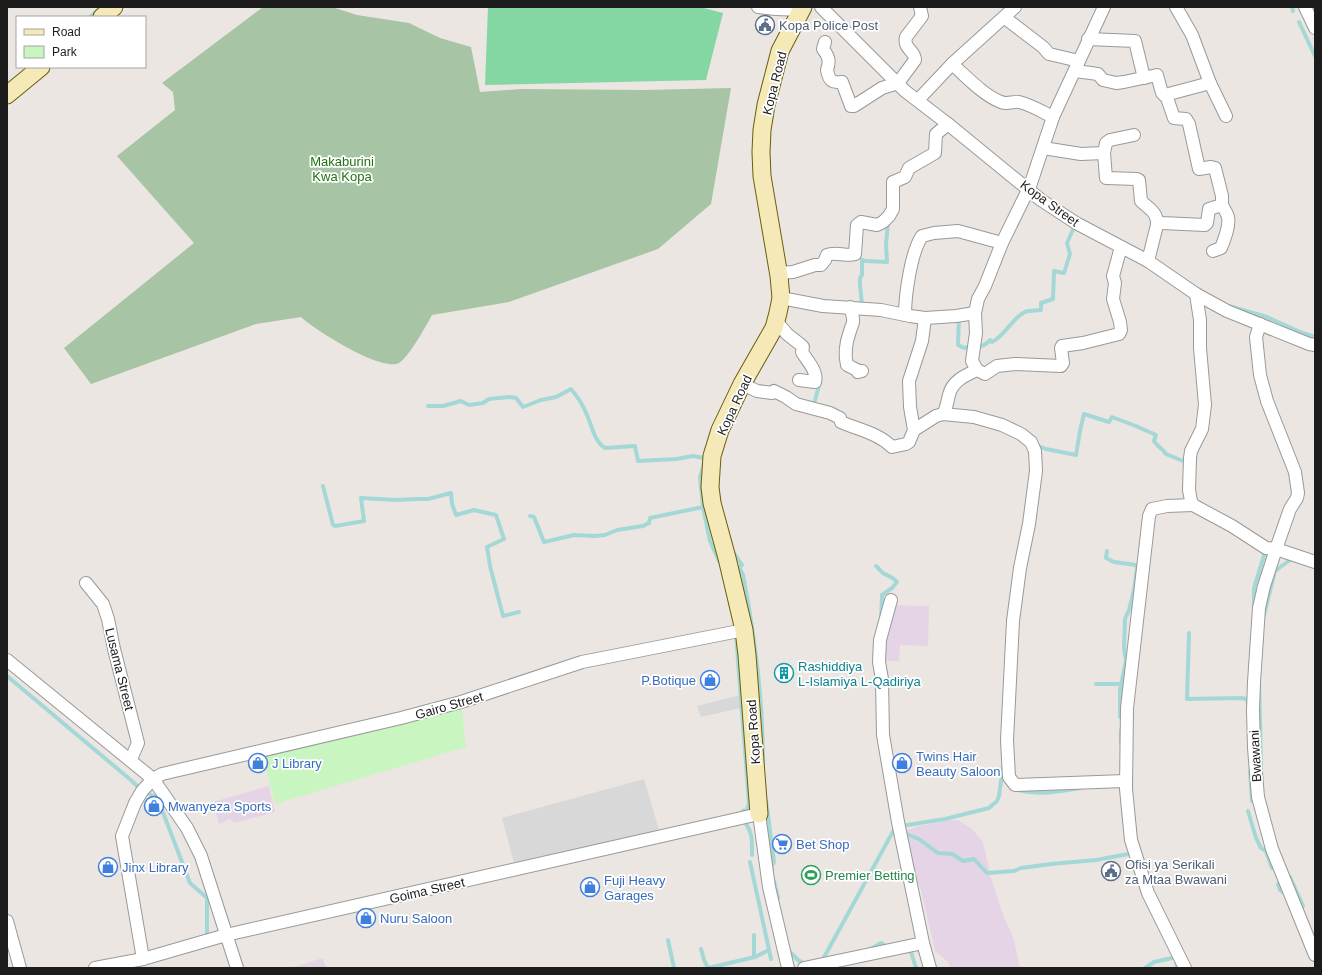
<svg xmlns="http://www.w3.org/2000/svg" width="1322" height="975" viewBox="0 0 1322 975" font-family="Arial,sans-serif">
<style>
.industrial{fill:#e4d4e5}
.cemetery{fill:#a7c4a4}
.park{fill:#c9f5c0}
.pitch{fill:#84d7a3}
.parking{fill:#d8d8d8}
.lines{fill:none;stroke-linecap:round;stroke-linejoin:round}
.stream{stroke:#a4d8d7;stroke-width:4}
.street-casing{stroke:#999;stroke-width:14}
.secondary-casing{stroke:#6a5d0b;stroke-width:19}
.street{stroke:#fff;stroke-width:12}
.secondary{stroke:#f5e9b7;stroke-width:17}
.labels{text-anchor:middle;stroke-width:3.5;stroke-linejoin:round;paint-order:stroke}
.service-label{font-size:13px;fill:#4e5e75;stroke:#fff;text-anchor:start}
.street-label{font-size:13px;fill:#1c1c1c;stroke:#fff}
.park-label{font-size:13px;fill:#217112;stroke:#fff}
.culture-label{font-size:13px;fill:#0d838f;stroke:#fff;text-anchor:start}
.shop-label{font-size:13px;fill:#366cbe;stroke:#fff;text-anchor:start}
.leisure-label{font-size:13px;fill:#27864d;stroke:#fff;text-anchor:start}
</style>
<rect width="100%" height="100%" fill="#ece6e2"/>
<g class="industrial">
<polygon points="885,605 929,606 928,646 900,645 899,661 883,661"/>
<polygon points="269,786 275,812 234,823 230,819 219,824 213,802"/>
<polygon points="950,820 958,820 972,829 983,842 991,878 1002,912 1014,940 1020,968 951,968 947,961 935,951 920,886 896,840 905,831 919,826"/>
<polygon points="323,958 326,968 290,968"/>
</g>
<path class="cemetery" d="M263,7H332L357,15L409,23L440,38L471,47L480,92L521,89L644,90L731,88L711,204L658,249L509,302L432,315C426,326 409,357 399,363C381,372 315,330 301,317L256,324L91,384L64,348L194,243L117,156L175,110L173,92L162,83Z"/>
<polygon class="park" points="461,704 466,747 275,804 263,756"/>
<polygon class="pitch" points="488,7 700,7 723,13 706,80 485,85"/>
<g class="parking">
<polygon points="740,695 741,708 701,717 697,706"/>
<polygon points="644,779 659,830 609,851 517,874 502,818"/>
</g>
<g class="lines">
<g class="stream">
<polyline points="1292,7 1293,11"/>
<polyline points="1312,7 1315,14"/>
<polyline points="90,17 98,10"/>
<polyline points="1299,22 1315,56"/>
<polyline points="864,306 862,305 860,285 860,278 862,275 862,260 866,261 887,262 886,244 888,223"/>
<polyline points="1229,306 1267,317 1300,332 1315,337"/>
<polyline points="959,316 958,345 964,348 968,347 970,350"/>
<path d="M975,347C981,347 986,345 990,340L992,342C1006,335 1011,319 1025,312C1029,310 1036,311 1041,310V303L1053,299L1054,271L1064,273L1070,254L1067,243L1075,225"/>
<path d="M428,406H443L461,401L469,405L483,403L489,399L509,397L516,398L523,407L541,400L556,397L571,389C578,397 583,405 587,415C592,426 594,441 605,448L635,446L638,461L676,459L693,456L704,458"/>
<polyline points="814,406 814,404 820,382"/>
<path d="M1036,445L1046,449L1076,455L1080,431L1084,414L1109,422L1112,417L1136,426L1156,435L1154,441C1157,446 1163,449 1166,454L1183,461H1188"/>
<polyline points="704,464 700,477 703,507 710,541 719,561"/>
<polyline points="323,486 333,525 335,526 364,521 361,498 396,500 417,499 428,499 451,493 452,504 456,515 474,510 496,515 504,539 487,547 490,566 503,616 519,612"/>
<polyline points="530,516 534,517 544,542 574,535 595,536 605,535 617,530 643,526 649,523 650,518 703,507"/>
<path d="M732,550L742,565L739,567L743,575C755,637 763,700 763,763"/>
<polyline points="1107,551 1106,558 1114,562 1136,565 1137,568 1134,590 1129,610 1125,619 1124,648 1126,661 1120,690 1120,717"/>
<path d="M876,566C879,568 880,571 883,573C888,576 893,577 897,582L892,588L882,595L881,619"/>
<polyline points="1254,609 1254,588 1266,549"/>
<polyline points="1264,615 1275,571 1294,557"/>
<polyline points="1189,633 1187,699 1241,698 1247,699 1248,704"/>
<polyline points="736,634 749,803 747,810 743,811"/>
<polyline points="7,676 132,781 142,791 154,796 158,802 164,815 190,883 207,898 207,935"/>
<polyline points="1259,681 1261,763"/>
<polyline points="1096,684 1121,684"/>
<polyline points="1121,742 1121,730"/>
<polyline points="1250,771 1252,801"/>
<path d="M1018,790C1040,796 1059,791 1081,788"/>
<polyline points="766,800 774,862 771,867 772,870"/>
<polyline points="1248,811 1256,838 1261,848 1266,851 1272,868"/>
<path d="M744,821C753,833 752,840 752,855"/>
<polyline points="901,826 945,819 989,808 997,801 999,796 1003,767"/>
<polyline points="904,831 906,834 919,839 935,851 938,853 952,854 963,861 974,859 987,873 1014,871 1021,868 1051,864 1096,860 1134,853"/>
<polyline points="750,862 771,959"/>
<polyline points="1290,877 1303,906"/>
<polyline points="774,881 778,898"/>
<polyline points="1278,884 1280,890 1284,893 1288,893"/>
<polyline points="754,935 754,956 755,957"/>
<polyline points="668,940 674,968"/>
<polyline points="701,949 704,960 708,968"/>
<polyline points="787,949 798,960 806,965"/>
<polyline points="869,950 881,943 887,947"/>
<polyline points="911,952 916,968"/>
<polyline points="822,961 896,826"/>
<polyline points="708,968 755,957 769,950"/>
<polyline points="1145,968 1154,962 1177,957 1176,960 1177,968"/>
</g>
<g class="street-casing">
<g id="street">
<polyline points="758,7 776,9 802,10"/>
<polyline points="821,7 905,91 948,124 1041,200 1076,223 1148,261 1196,294 1227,311 1309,344 1315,345"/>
<polyline points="1104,7 1053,117 1030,186 1002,243 985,286 978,299 975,313 976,333 972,361 977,370 985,374 997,366 1015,364 1061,366 1063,363 1061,348 1062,346 1083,343 1119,334 1121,330 1120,322 1113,299 1115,283 1113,276 1121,247"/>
<polyline points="1176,7 1192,35 1210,83"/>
<polyline points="1305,7 1315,28"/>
<polyline points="1005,18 1043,47 1049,54 1079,61"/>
<polyline points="1088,39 1135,41 1144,78"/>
<path d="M825,42L823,49C829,57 830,61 827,70C829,80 831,83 842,82L851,106H854L882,88L898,83L915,60C915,50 903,49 906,37L922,16L920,7"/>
<path d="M952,64C967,77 983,95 1001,102C1008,105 1013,101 1019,102C1032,105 1042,112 1053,117"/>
<polyline points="1075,71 1098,74 1103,80 1116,83 1124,82 1157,75 1162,93 1167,98 1174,118 1186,119 1189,124 1199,169 1211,167 1215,168 1222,196 1222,205"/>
<polyline points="1165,95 1210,83 1226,116"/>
<polyline points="918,100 952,64 1015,7"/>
<polyline points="1043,148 1081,154 1104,153 1106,143 1110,140 1134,135"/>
<path d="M1104,153L1106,178L1137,179L1139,180L1141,201C1148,208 1158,212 1157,225L1148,261"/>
<path d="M1157,221L1162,223L1205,225L1207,223L1209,209L1222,205C1224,209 1227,213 1228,217C1230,226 1224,240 1221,248L1213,251"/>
<path d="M778,273L793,272L815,265H821L825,260L827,255C836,251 846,257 855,254L857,225L861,222L877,225L883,222L889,216L893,209V182L905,177L909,168L935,153L936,134L948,124"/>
<polyline points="1196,294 1200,320 1200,348 1205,405 1202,429 1191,451 1190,458 1189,490 1191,501 1193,505 1232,526 1266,548 1276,549 1315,562"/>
<polyline points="781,298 823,306 881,310 910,316 925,318 956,316 975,313"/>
<path d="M850,307C851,311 853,315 853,319C854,323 851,327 850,331C846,342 844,353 847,365L857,370L858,372L862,371"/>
<path d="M905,315C905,295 911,252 922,236L934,233L958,231L1002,243"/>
<path d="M776,321L787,334L801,345L803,347L802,352C807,361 818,371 815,382L799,380"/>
<polyline points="1260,324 1256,337 1260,375 1267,401 1295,472 1298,493 1297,498 1290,509 1276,549 1264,586 1259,608 1254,682 1253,710 1254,748 1258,797 1272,849 1315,955"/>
<path d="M742,384L757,391L772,393L774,391L786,397L796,404L830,413L840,418L841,422C859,430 878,433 892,447L906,444L909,442L914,430L910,407L909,381L922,341L925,318"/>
<path d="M943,414C947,408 947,402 949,395C952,381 966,375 977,370"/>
<polyline points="914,430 936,416 943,414 974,417 1002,425 1021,434 1031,442 1035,451 1036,471 1029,524 1020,568 1013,621 1007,740 1009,777 1015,785 1125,781"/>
<polyline points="86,583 103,604 108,619 114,649 138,743 131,759"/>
<polyline points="891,600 880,640 879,662 882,679 883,735 898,822 923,943 930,968"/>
<polyline points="7,660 153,779 187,828 201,856 237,968"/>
<polyline points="7,921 20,968"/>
<polyline points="143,959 122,836 135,803 142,791 153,779 162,774 401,718 461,702 582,662 744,630"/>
<polyline points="95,968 143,959 226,935 759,814 769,887 788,968"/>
<polyline points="804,968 923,943"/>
<polyline points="1185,968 1148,893 1131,840 1126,789 1127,708 1149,516 1152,509 1167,506 1193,505"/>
</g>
</g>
<g class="secondary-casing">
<g id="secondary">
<polyline points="102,17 114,7"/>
<polyline points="7,95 41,67"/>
<polyline points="759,814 747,655 744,630 727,558 712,503 710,487 712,456 720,430 742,384 774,328 778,313 781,298 779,276 762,176 761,152 762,130 766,105 780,51 803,7"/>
</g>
</g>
<use href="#street" class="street"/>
<use href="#secondary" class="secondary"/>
</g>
<defs>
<g id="civic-ring" transform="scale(1)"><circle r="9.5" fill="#fff" stroke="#5c6f8a" stroke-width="1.5"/><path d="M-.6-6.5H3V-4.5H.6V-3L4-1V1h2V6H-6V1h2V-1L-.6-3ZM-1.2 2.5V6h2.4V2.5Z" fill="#5c6f8a"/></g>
<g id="building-ring" transform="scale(1)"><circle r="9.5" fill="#fff" stroke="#0f9aa8" stroke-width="1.5"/><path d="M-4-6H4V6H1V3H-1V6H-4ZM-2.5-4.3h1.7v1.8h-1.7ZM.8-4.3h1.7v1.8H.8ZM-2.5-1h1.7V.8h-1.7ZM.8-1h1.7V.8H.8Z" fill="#0f9aa8"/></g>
<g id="shop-ring" transform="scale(1)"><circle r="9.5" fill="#fff" stroke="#3f7fe0" stroke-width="1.5"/><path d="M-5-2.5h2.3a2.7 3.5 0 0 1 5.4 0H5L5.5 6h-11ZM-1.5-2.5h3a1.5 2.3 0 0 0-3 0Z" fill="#3f7fe0"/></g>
<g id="supermarket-ring" transform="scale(1)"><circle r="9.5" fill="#fff" stroke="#3f7fe0" stroke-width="1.5"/><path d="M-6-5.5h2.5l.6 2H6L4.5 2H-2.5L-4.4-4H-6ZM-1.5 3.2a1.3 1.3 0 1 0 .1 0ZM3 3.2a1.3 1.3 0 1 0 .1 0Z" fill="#3f7fe0"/></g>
<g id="stadium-ring" transform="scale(1)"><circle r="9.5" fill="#fff" stroke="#2e9e5b" stroke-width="1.5"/><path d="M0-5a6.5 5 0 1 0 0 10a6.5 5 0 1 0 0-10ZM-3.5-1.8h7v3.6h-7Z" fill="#2e9e5b"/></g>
</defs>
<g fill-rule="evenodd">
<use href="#civic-ring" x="765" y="25"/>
<use href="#building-ring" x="784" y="673"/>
<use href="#shop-ring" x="710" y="680"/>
<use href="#shop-ring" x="258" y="763"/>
<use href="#shop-ring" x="902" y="763"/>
<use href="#shop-ring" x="154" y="806"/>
<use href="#supermarket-ring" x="782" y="844"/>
<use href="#shop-ring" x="108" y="867"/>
<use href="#civic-ring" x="1111" y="871"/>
<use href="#stadium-ring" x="811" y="875"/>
<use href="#shop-ring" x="590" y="887"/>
<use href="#shop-ring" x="366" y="918"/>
</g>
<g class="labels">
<g class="service-label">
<text x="779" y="30">Kopa Police Post</text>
<text x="1125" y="869">Ofisi ya Serikali<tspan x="1125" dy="15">za Mtaa Bwawani</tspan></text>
</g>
<g class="street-label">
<text transform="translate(774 83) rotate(-76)" y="5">Kopa Road</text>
<text transform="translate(1050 203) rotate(36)" y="5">Kopa Street</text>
<text transform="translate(734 405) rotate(-65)" y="5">Kopa Road</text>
<text transform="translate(120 669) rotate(76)" y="5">Lusama Street</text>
<text transform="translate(449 705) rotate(-16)" y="5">Gairo Street</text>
<text transform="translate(753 732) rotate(-94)" y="5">Kopa Road</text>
<text transform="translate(1255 756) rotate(-93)" y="5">Bwawani</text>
<text transform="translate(427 890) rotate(-13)" y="5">Goima Street</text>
</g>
<g class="park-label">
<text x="342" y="166">Makaburini<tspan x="342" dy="15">Kwa Kopa</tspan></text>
</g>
<g class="culture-label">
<text x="798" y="671">Rashiddiya<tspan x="798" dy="15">L-Islamiya L-Qadiriya</tspan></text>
</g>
<g class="shop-label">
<text x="696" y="685" text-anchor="end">P.Botique</text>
<text x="916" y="761">Twins Hair<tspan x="916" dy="15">Beauty Saloon</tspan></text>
<text x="272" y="768">J Library</text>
<text x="168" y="811">Mwanyeza Sports</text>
<text x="796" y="849">Bet Shop</text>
<text x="122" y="872">Jinx Library</text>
<text x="604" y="885">Fuji Heavy<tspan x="604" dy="15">Garages</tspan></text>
<text x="380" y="923">Nuru Saloon</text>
</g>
<g class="leisure-label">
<text x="825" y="880">Premier Betting</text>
</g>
</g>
<rect width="1322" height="975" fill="none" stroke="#1c1c1c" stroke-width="16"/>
<rect x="16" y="16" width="130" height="52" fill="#ffffff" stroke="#a4a4a4"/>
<rect x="24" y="29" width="20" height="6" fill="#f5e9b7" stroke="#a4a4a4"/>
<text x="52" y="36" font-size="12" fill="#1c1c1c">Road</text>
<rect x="24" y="46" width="20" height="12" fill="#c9f5c0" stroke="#a4a4a4"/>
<text x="52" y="56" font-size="12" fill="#1c1c1c">Park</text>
</svg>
